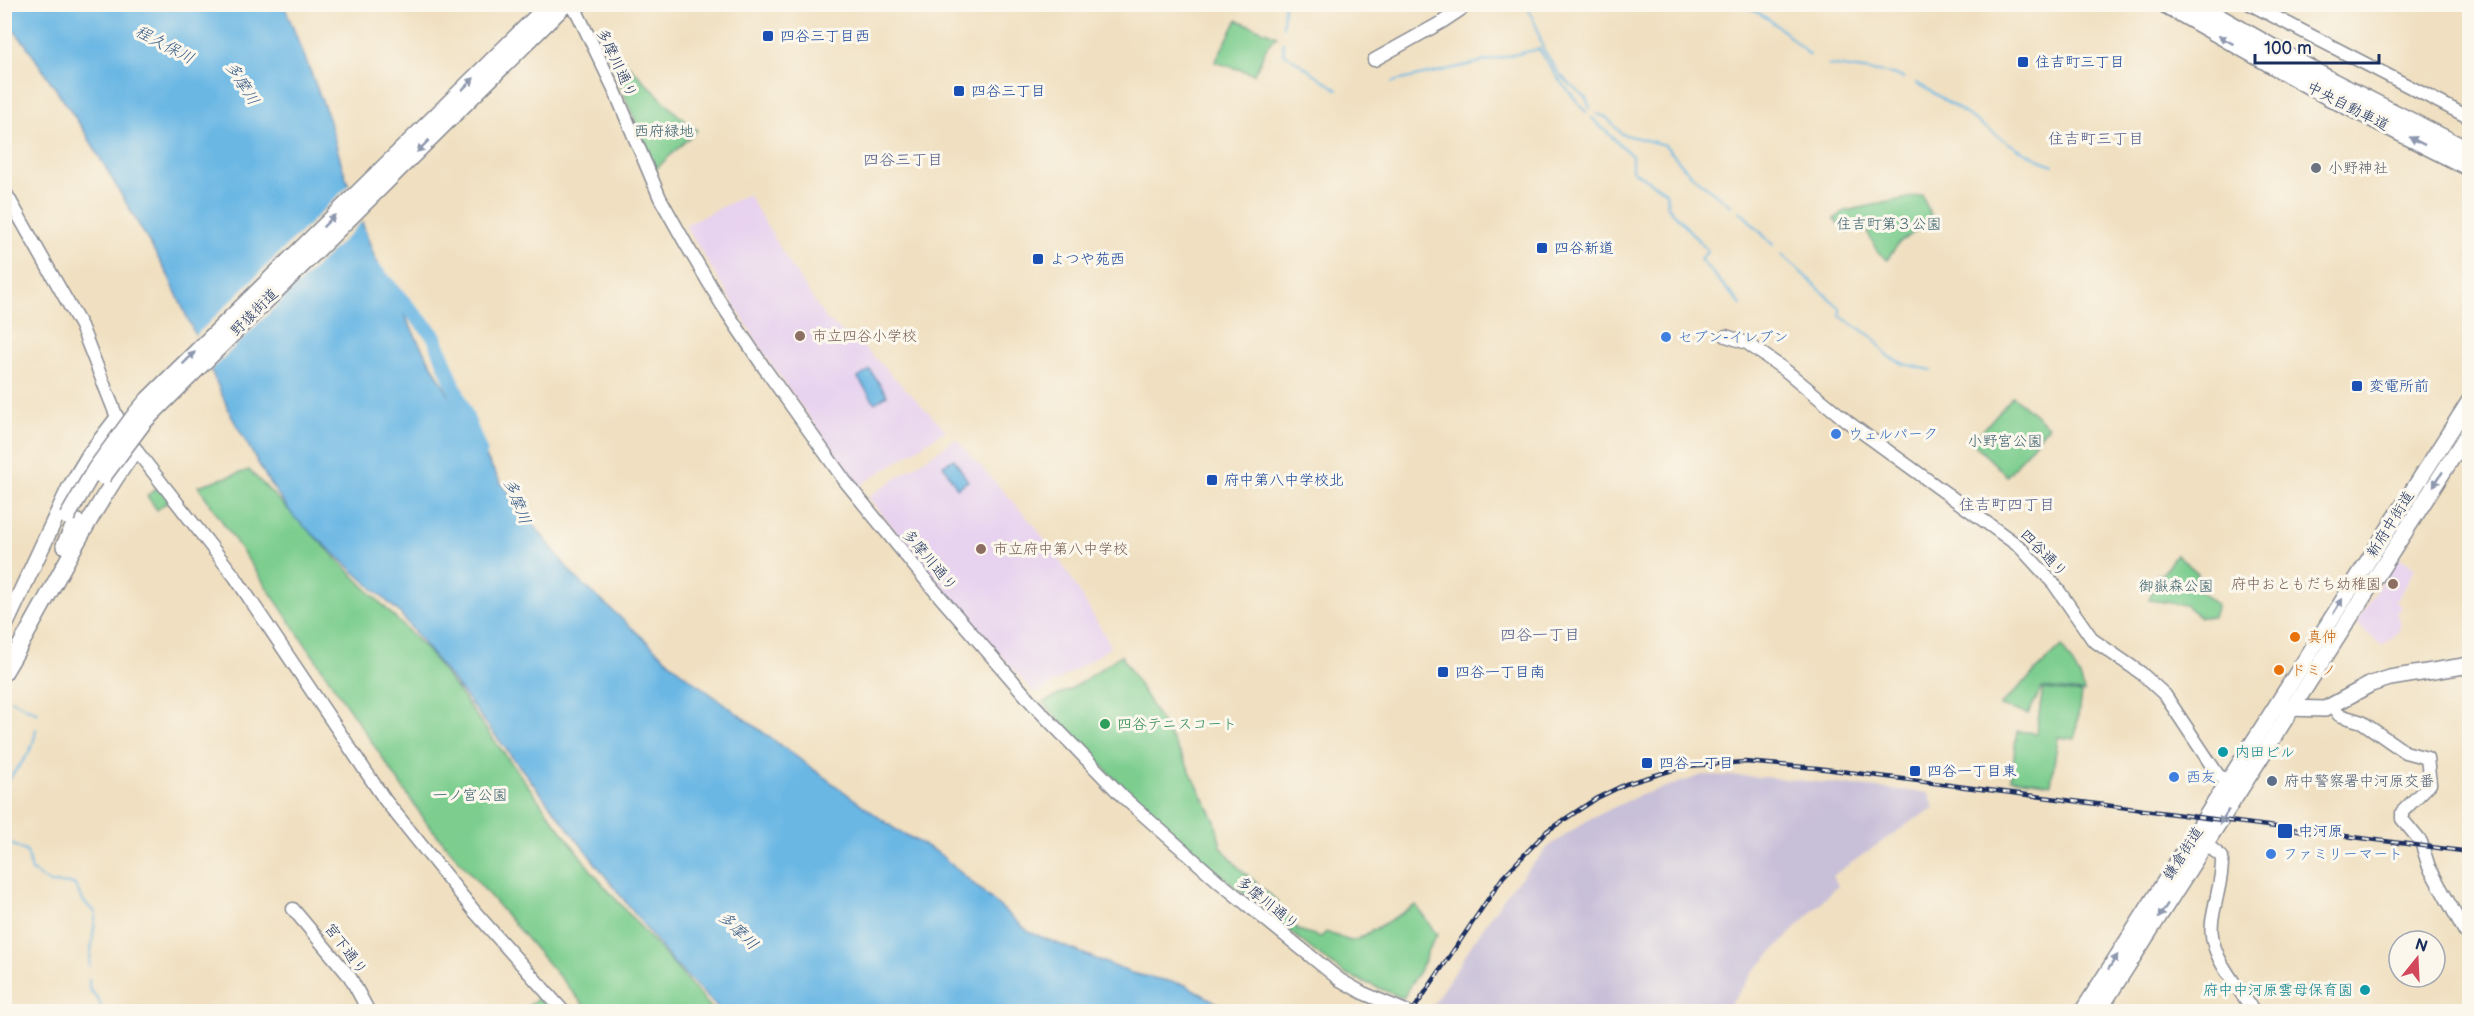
<svg xmlns="http://www.w3.org/2000/svg" width="2474" height="1016" viewBox="0 0 2474 1016" font-family="'Balsamiq Sans','Klee One',sans-serif">
<style>
.built{fill:#e7d2ef}
.industrial{fill:#c8bfd8}
.green{fill:#7bcd8e;stroke:#4b7e76;stroke-width:1.5}
.water{fill:#6ab7e4;stroke:#4273a1;stroke-width:1.5}
.pier{fill:#f0e0c1}
.lines{fill:none;stroke-linecap:round;stroke-linejoin:round}
.stream{stroke:#6ab7e4;stroke-width:2}
.river{stroke:#6ab7e4;stroke-width:15}
.minor-casing{stroke:#868890;stroke-width:15}
.major-casing{stroke:#868890;stroke-width:18}
.highway-casing{stroke:#868890;stroke-width:21}
.minor{stroke:#fff;stroke-width:12}
.major{stroke:#fff;stroke-width:15}
.highway{stroke:#fff;stroke-width:18}
.rail-casing{stroke:#1b2f5e;stroke-width:4.5}
.rail{stroke:#fbf7ec;stroke-width:2;stroke-dasharray:7;stroke-linecap:butt}
.major-bridge-casing{stroke:#868890;stroke-width:18;stroke-linecap:butt}
.major-bridge{stroke:#fff;stroke-width:15}
.oneway{fill:#8d97ae}
.transit-dot{fill:#1a4fb4;stroke:#fbf7ec;stroke-width:2}
.worship-dot{fill:#6b7280;stroke:#fbf7ec;stroke-width:2}
.education-dot{fill:#8d6e63;stroke:#fbf7ec;stroke-width:2}
.shop-dot{fill:#3f7fe0;stroke:#fbf7ec;stroke-width:2}
.food-dot{fill:#e8710a;stroke:#fbf7ec;stroke-width:2}
.leisure-dot{fill:#2e9e5b;stroke:#fbf7ec;stroke-width:2}
.culture-dot{fill:#0f9aa8;stroke:#fbf7ec;stroke-width:2}
.service-dot{fill:#5c6f8a;stroke:#fbf7ec;stroke-width:2}
.labels{text-anchor:middle;stroke-width:6;stroke-linejoin:round;paint-order:stroke}
.transit-label{font-size:15px;fill:#164399;stroke:#fbf7ec;text-anchor:start}
.street-label{font-size:15px;fill:#1b2f5e;stroke:#fbf7ec}
.park-label{font-size:15px;fill:#385e6c;stroke:#fbf7ec}
.worship-label{font-size:15px;fill:#5b616d;stroke:#fbf7ec;text-anchor:start}
.education-label{font-size:15px;fill:#785e54;stroke:#fbf7ec;text-anchor:start}
.shop-label{font-size:15px;fill:#366cbe;stroke:#fbf7ec;text-anchor:start}
.food-label{font-size:15px;fill:#c56008;stroke:#fbf7ec;text-anchor:start}
.leisure-label{font-size:15px;fill:#27864d;stroke:#fbf7ec;text-anchor:start}
.culture-label{font-size:15px;fill:#0d838f;stroke:#fbf7ec;text-anchor:start}
.service-label{font-size:15px;fill:#4e5e75;stroke:#fbf7ec;text-anchor:start}
.water-label{font-size:16px;font-style:italic;fill:#335886;stroke:#fbf7ec}
.neighbourhood-label{font-size:16px;fill:#545e8b;stroke:#fbf7ec}
</style>
<rect width="100%" height="100%" fill="#fbf7ec"/>
<filter id="ink" filterUnits="userSpaceOnUse"><feTurbulence type="fractalNoise" baseFrequency=".0167" numOctaves="2"/><feDisplacementMap in="SourceGraphic" scale="12" xChannelSelector="R" yChannelSelector="G"/><feConvolveMatrix kernelMatrix="1 2 1 2 8 2 1 2 1" color-interpolation-filters="sRGB"/></filter>
<filter id="wash" filterUnits="userSpaceOnUse"><feTurbulence type="fractalNoise" baseFrequency=".008" numOctaves="4" result="noise"/><feDisplacementMap in="SourceGraphic" scale="24" xChannelSelector="R" yChannelSelector="G"/><feGaussianBlur stdDeviation="1.35" result="paint"/><feColorMatrix in="noise" values="0 0 0 0 0 0 0 0 0 0 0 0 0 0 0 0 0 1.4 0 .05"/><feComposite in="paint" operator="in"/></filter>
<g filter="url(#wash)">
<rect width="100%" height="100%" fill="#f0e0c1"/>
<g class="built">
<polygon points="748,194 786,258 826,319 869,352 946,430 859,486 773,367 685,225"/>
<polygon points="956,439 1034,525 1068,573 1110,644 1108,649 1040,692 1033,692 942,587 868,497"/>
<polygon points="2397,557 2416,567 2396,601 2402,606 2396,614 2401,624 2398,632 2382,646 2356,623"/>
</g>
<polygon class="industrial" points="1703,775 1764,777 1929,793 1934,809 1912,821 1832,876 1838,885 1753,972 1726,1011 1431,1011 1430,1009 1482,929 1508,892 1548,847 1591,818 1638,796"/>
<g class="green">
<polygon points="1237,20 1277,36 1268,45 1254,74 1215,62"/>
<polygon points="606,50 614,51 676,113 697,130 655,170"/>
<polygon points="1922,195 1932,219 1899,243 1887,260 1877,251 1863,223 1846,233 1834,219 1845,211"/>
<polygon points="2013,396 2048,426 2007,476 1972,442"/>
<polygon points="249,470 428,651 593,873 714,1011 589,1011 426,822 198,486"/>
<polygon points="160,485 171,499 157,510 147,496"/>
<polygon points="2176,554 2198,573 2192,584 2217,605 2213,617 2200,617 2185,605 2149,600 2158,574 2162,575"/>
<polygon points="2062,646 2081,679 2084,692 2042,688 2028,714 2000,706"/>
<polygon points="1121,655 1185,761 1215,821 1221,847 1238,867 1277,901 1298,930 1321,937 1326,932 1350,941 1358,939 1416,905 1437,935 1426,953 1425,961 1403,998 1345,974 1315,952 1210,866 1128,793 1043,703 1076,686"/>
<polygon points="2043,689 2081,693 2075,739 2058,737 2051,784 2011,778 2017,731 2036,733"/>
<polygon points="546,992 564,1012 521,1012"/>
</g>
<g class="water">
<polygon points="4,5 284,5 328,116 342,166 374,256 420,345 501,483 573,575 682,673 895,829 937,852 1029,932 1131,973 1186,985 1231,1011 721,1011 671,960 399,612 294,517 269,482 232,417 168,275 85,132 24,42 5,20"/>
<polygon points="870,370 887,395 875,403 858,378"/>
<polygon points="954,459 968,481 957,488 943,465"/>
</g>
<polygon class="pier" points="351,183 364,220 209,372 193,338"/>
<g class="lines">
<g class="stream">
<polyline points="1526,4 1537,28 1543,49 1560,75 1586,98 1590,108"/>
<path d="M1736,4C1765,10 1788,36 1810,55"/>
<polyline points="1283,27 1284,4"/>
<polyline points="1283,42 1284,53 1338,90"/>
<polyline points="1828,65 1892,74 1904,78"/>
<polyline points="1392,82 1539,49 1557,77 1586,112"/>
<path d="M1916,83C1963,107 2003,147 2053,165"/>
<polyline points="1597,114 1606,117 1622,134 1665,145 1690,174 1731,206"/>
<polyline points="1592,118 1632,156 1632,170 1666,192 1668,207 1708,251 1700,259 1741,305"/>
<polyline points="1740,211 1773,245"/>
<polyline points="1781,254 1840,308 1840,316 1874,338 1886,355 1904,364 1931,370"/>
<polyline points="11,700 38,713"/>
<path d="M4,788C17,762 32,761 36,729"/>
<polyline points="4,840 27,852 32,871 50,883 74,884 84,902 96,913 89,966"/>
<polyline points="89,979 89,989 99,1000 102,1012"/>
</g>
<polyline class="river" points="375,271 434,336 480,452"/>
</g>
</g>
<g filter="url(#ink)">
<g class="lines">
<g class="minor-casing">
<g id="minor">
<polyline points="573,4 614,89 660,198 687,246 722,305 765,369 845,481 929,584 1033,704 1123,797 1218,881 1340,980 1363,993 1408,1012"/>
<polyline points="2250,4 2470,118"/>
<polyline points="1374,60 1442,22 1469,4"/>
<polyline points="4,190 81,326 120,425"/>
<polyline points="1726,336 1747,343 1785,370 1848,422 2020,547 2054,584 2093,640 2141,673 2165,695 2218,775 2235,786"/>
<polyline points="132,445 235,577 385,800 475,912 564,1012"/>
<polyline points="2332,706 2339,715 2362,722 2405,752 2427,758 2430,784 2402,812 2402,819 2421,842 2429,867 2465,932 2470,935"/>
<path d="M2206,844L2222,857C2223,880 2215,899 2212,921C2207,955 2237,984 2254,1012"/>
<polyline points="293,909 350,977 369,1012"/>
</g>
</g>
<g class="major-casing">
<g id="major">
<polyline points="575,9 580,4"/>
<polyline points="136,413 148,399 549,4"/>
<polyline points="144,422 566,4"/>
<polyline points="64,545 76,521"/>
<polyline points="4,628 69,489 90,454 117,419"/>
<path d="M4,673C49,599 84,520 135,450"/>
<polyline points="2285,708 2325,709 2371,684 2390,678 2470,665"/>
<polyline points="2082,1012 2470,400"/>
<polyline points="2098,1012 2470,430"/>
</g>
</g>
<g class="highway-casing">
<g id="highway">
<polyline points="2166,4 2327,95 2470,167"/>
<polyline points="2194,4 2332,82 2470,152"/>
</g>
</g>
<use href="#minor" class="minor"/>
<use href="#major" class="major"/>
<use href="#highway" class="highway"/>
<g class="rail-casing">
<polyline id="rail" points="1412,1012 1503,877 1547,831 1597,798 1626,784 1686,766 1745,762 1817,768 2470,852"/>
</g>
<use href="#rail" class="rail"/>
<g class="major-bridge-casing">
<g id="major-bridge">
<polyline points="103,477 144,422"/>
<polyline points="67,517 95,469 136,413"/>
</g>
</g>
<use href="#major-bridge" class="major-bridge"/>
</g>
<defs><path id="oneway-solid" d="M-6-.8H1V-3.2L6.5 0L1 3.2V.8H-6Z" transform="scale(1.5)"/></defs>
<g class="oneway">
<use href="#oneway-solid" transform="translate(2226 40) rotate(-151)"/>
<use href="#oneway-solid" transform="translate(468 84) rotate(-45)"/>
<use href="#oneway-solid" transform="translate(2417 141) rotate(-153)"/>
<use href="#oneway-solid" transform="translate(423 146) rotate(135)"/>
<use href="#oneway-solid" transform="translate(329 221) rotate(-45)"/>
<use href="#oneway-solid" transform="translate(189 358) rotate(-45)"/>
<use href="#oneway-solid" transform="translate(2438 479) rotate(123)"/>
<use href="#oneway-solid" transform="translate(2338 606) rotate(-58)"/>
<use href="#oneway-solid" transform="translate(2224 817) rotate(122)"/>
<use href="#oneway-solid" transform="translate(2163 911) rotate(123)"/>
<use href="#oneway-solid" transform="translate(2113 962) rotate(-57)"/>
</g>
</g>
<g class="transit-dot">
<rect x="762" y="30" width="12" height="12" rx="3"/>
<rect x="2017" y="56" width="12" height="12" rx="3"/>
<rect x="953" y="85" width="12" height="12" rx="3"/>
<rect x="1536" y="242" width="12" height="12" rx="3"/>
<rect x="1032" y="253" width="12" height="12" rx="3"/>
<rect x="2351" y="380" width="12" height="12" rx="3"/>
<rect x="1206" y="474" width="12" height="12" rx="3"/>
<rect x="1437" y="666" width="12" height="12" rx="3"/>
<rect x="1641" y="757" width="12" height="12" rx="3"/>
<rect x="1909" y="765" width="12" height="12" rx="3"/>
<rect x="2277" y="823" width="16" height="16" rx="3"/>
</g>
<circle class="worship-dot" cx="2316" cy="168" r="6"/>
<g class="education-dot">
<circle cx="800" cy="336" r="6"/>
<circle cx="981" cy="549" r="6"/>
<circle cx="2393" cy="584" r="6"/>
</g>
<g class="shop-dot">
<circle cx="1666" cy="337" r="6"/>
<circle cx="1836" cy="434" r="6"/>
<circle cx="2174" cy="777" r="6"/>
<circle cx="2271" cy="854" r="6"/>
</g>
<g class="food-dot">
<circle cx="2295" cy="637" r="6"/>
<circle cx="2279" cy="670" r="6"/>
</g>
<circle class="leisure-dot" cx="1105" cy="724" r="6"/>
<g class="culture-dot">
<circle cx="2223" cy="752" r="6"/>
<circle cx="2365" cy="990" r="6"/>
</g>
<circle class="service-dot" cx="2272" cy="781" r="6"/>
<g class="labels">
<g class="transit-label">
<text x="780" y="41">四谷三丁目西</text>
<text x="2035" y="67">住吉町三丁目</text>
<text x="971" y="96">四谷三丁目</text>
<text x="1554" y="253">四谷新道</text>
<text x="1050" y="264">よつや苑西</text>
<text x="2369" y="391">変電所前</text>
<text x="1224" y="485">府中第八中学校北</text>
<text x="1455" y="677">四谷一丁目南</text>
<text x="1659" y="768">四谷一丁目</text>
<text x="1927" y="776">四谷一丁目東</text>
<text x="2298" y="836">中河原</text>
</g>
<g class="street-label">
<text transform="translate(617 63) rotate(65)" y="5">多摩川通り</text>
<text transform="translate(2348 106) rotate(27)" y="5">中央自動車道</text>
<text transform="translate(254 312) rotate(-45)" y="5">野猿街道</text>
<text transform="translate(2390 524) rotate(-58)" y="5">新府中街道</text>
<text transform="translate(2044 553) rotate(46)" y="5">四谷通り</text>
<text transform="translate(930 560) rotate(50)" y="5">多摩川通り</text>
<text transform="translate(2183 853) rotate(-57)" y="5">鎌倉街道</text>
<text transform="translate(1268 903) rotate(39)" y="5">多摩川通り</text>
<text transform="translate(346 949) rotate(53)" y="5">宮下通り</text>
</g>
<g class="park-label">
<text x="664" y="136">西府緑地</text>
<text x="1889" y="229">住吉町第３公園</text>
<text x="2005" y="446">小野宮公園</text>
<text x="2176" y="591">御嶽森公園</text>
<text x="470" y="800">一ノ宮公園</text>
</g>
<g class="worship-label">
<text x="2328" y="173">小野神社</text>
</g>
<g class="education-label">
<text x="812" y="341">市立四谷小学校</text>
<text x="993" y="554">市立府中第八中学校</text>
<text x="2381" y="589" text-anchor="end">府中おともだち幼稚園</text>
</g>
<g class="shop-label">
<text x="1678" y="342">セブン-イレブン</text>
<text x="1848" y="439">ウェルパーク</text>
<text x="2186" y="782">西友</text>
<text x="2283" y="859">ファミリーマート</text>
</g>
<g class="food-label">
<text x="2307" y="642">真仲</text>
<text x="2291" y="675">ドミノ</text>
</g>
<g class="leisure-label">
<text x="1117" y="729">四谷テニスコート</text>
</g>
<g class="culture-label">
<text x="2235" y="757">内田ビル</text>
<text x="2353" y="995" text-anchor="end">府中中河原雲母保育園</text>
</g>
<g class="service-label">
<text x="2284" y="786">府中警察署中河原交番</text>
</g>
<g class="water-label">
<text transform="translate(165 44) rotate(28)" y="6">程久保川</text>
<text transform="translate(243 83) rotate(58)" y="6">多摩川</text>
<text transform="translate(518 501) rotate(69)" y="6">多摩川</text>
<text transform="translate(739 930) rotate(44)" y="6">多摩川</text>
</g>
<g class="neighbourhood-label">
<text x="2096" y="144">住吉町三丁目</text>
<text x="903" y="165">四谷三丁目</text>
<text x="2007" y="510">住吉町四丁目</text>
<text x="1540" y="640">四谷一丁目</text>
</g>
</g>
<rect width="2474" height="1016" fill="none" stroke="#fbf7ec" stroke-width="24"/>
<g transform="translate(2417 959) rotate(18)"><circle r="28" fill="#fbf7ec" stroke="#a1a7b3" stroke-width="1.5"/>
<path d="M0-4.5L10 22L0 15L-10 22Z" fill="#d1495b"/>
<text y="-9" font-size="16" font-weight="bold" text-anchor="middle" fill="#1b2f5e">N</text>
</g>
<path d="M2255 54v9h124v-9" fill="none" stroke="#1b2f5e" stroke-width="3"/>
<text x="2264" y="54" font-size="18" fill="#1b2f5e" stroke="#fbf7ec" stroke-width="4.5" paint-order="stroke">100 m</text>
</svg>
